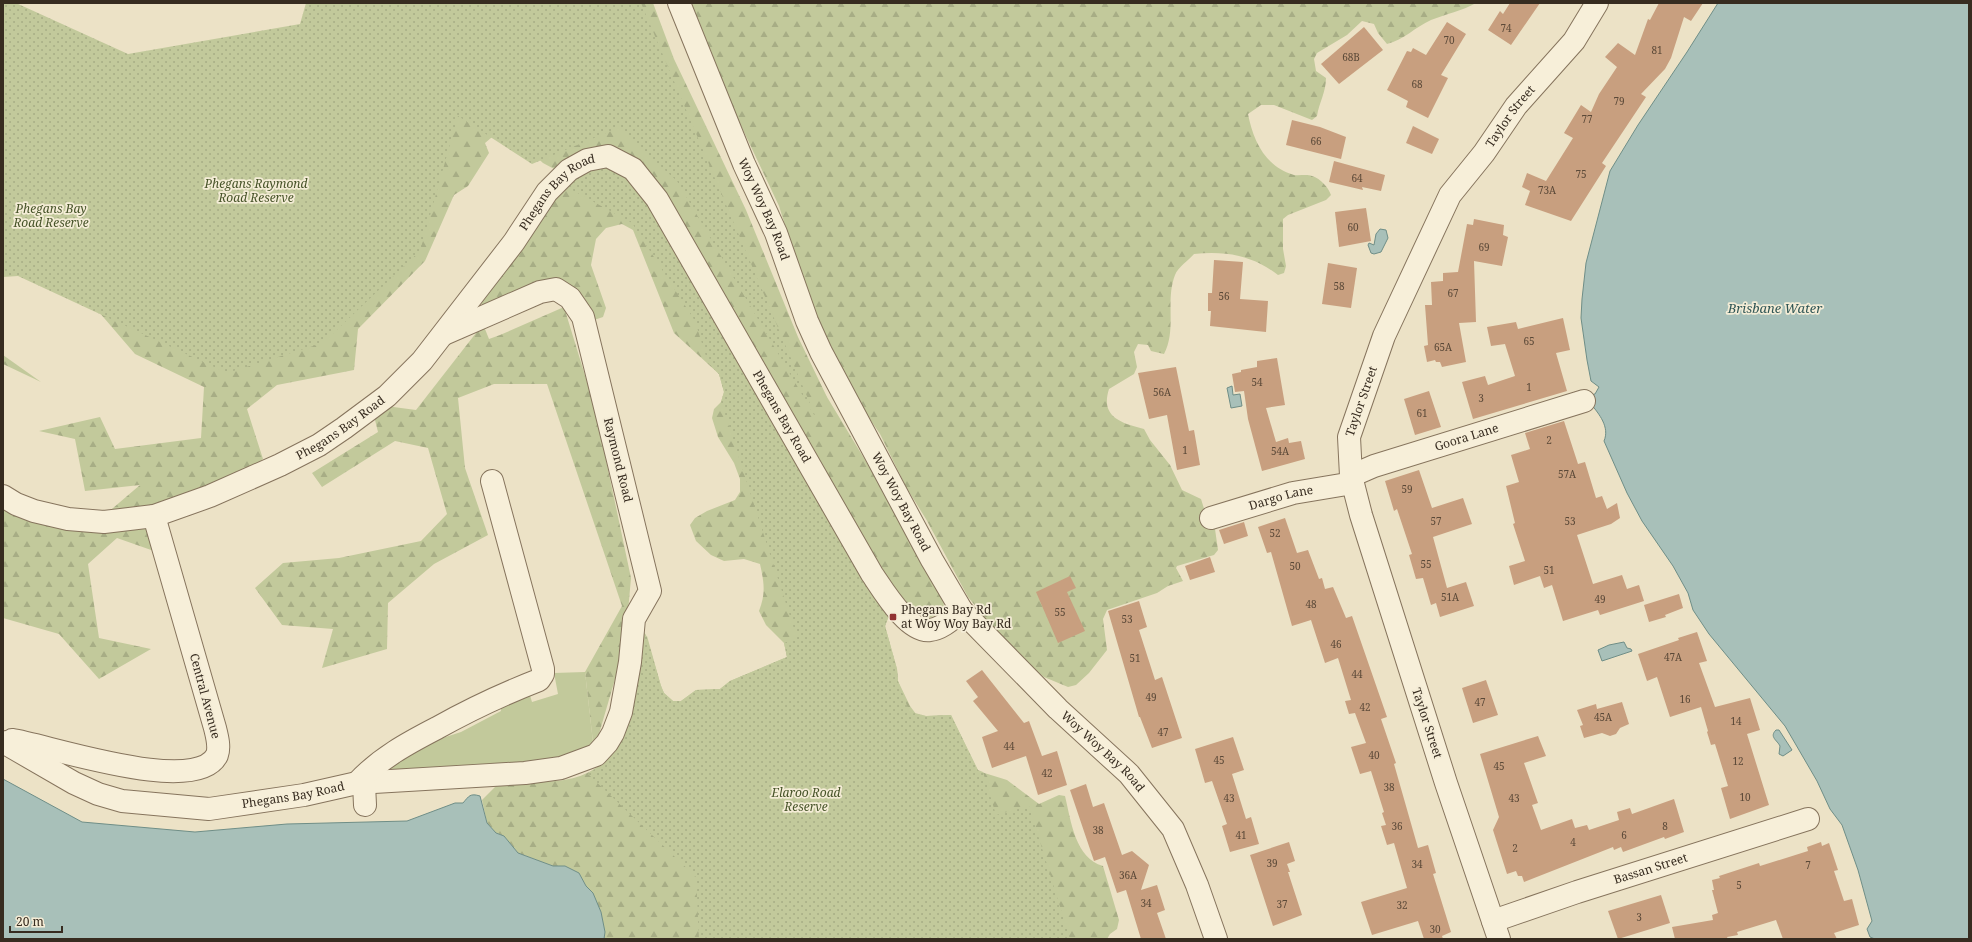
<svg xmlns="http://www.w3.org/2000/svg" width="1972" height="942" viewBox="0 0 1972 942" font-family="'Noto Serif',serif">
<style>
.grass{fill:#c2c99b}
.forest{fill:url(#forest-firs)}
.park{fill:url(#park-dots)}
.water{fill:#a8c0b9;stroke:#6f8e87}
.building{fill:#c89f7f}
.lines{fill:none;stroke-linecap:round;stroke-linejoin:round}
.minor-casing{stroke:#86745d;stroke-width:24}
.minor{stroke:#f7efd9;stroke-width:22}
.poi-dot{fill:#923331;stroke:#f4ecd6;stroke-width:1.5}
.labels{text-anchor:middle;stroke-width:3.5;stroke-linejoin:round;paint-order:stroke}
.number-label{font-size:10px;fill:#5b4938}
.street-label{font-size:12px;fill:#372c20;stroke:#f4ecd6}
.park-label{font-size:12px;font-style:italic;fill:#465328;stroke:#f4ecd6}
.poi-label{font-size:12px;fill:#372c20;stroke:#f4ecd6;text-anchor:start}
.water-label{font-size:13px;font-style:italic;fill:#305655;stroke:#f4ecd6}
</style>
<defs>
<pattern id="forest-firs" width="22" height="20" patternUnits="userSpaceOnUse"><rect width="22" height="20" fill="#c2c99b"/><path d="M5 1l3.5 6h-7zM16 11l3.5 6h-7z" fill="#a7ad85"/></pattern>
<pattern id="park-dots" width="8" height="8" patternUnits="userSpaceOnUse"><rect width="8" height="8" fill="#c2c99b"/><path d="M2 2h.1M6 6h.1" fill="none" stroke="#a7ad85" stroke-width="1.8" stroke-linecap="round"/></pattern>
</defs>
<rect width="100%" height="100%" fill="#ece2c6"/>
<polygon class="grass" points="585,672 594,751 503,768 387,774 386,766 418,746 461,732 501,711 500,701 528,689 532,702 558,694 554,673"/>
<g class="forest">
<path d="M354,3H653L674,59L746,210L798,337L827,397L891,503L898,520L909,534L944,602L943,611C924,624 914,617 899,603L706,271L556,170L543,163L531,152L497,133L485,143L489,153L468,186L454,195L425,261L358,329L354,370L277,385L247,409L263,459L202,506L165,524L171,557L117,538L88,564L99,638L151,649L99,679L59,634L3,618V505L99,520L140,485L85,491L75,439L39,431L100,417L115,449L201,438L204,387L135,354L50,255L3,72L338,62Z"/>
<path d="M690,3H1476C1462,11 1446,14 1431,20C1415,27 1404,40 1387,44L1378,33L1374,24L1362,21L1347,35L1317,53L1314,59L1316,71L1326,78C1326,92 1319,103 1317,116L1312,120L1274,105H1261L1248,114C1253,140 1265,167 1294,175C1299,176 1307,174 1312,176C1321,179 1328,187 1331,195L1326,200L1288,215L1283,219V249L1286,266L1284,273L1278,275C1252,255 1226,251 1194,254C1189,260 1178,267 1175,275C1165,301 1177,329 1164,354L1151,351L1148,345L1138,344L1134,352L1137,367L1134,374L1109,389C1100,417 1121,423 1144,429L1150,440L1170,465L1182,490L1201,499L1206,515L1215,529L1218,550L1214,555L1177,566L1176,568L1183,581L1168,586L1157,593L1107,610L1103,619L1107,650L1089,673L1076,685L1068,687L1044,677L1028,664L999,635L968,597L926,519L906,487L880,434L861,406L821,333L790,241L779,206L727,96L711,51Z"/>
<path d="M606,162L883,600L888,618L885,626L897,669L898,681L910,706L916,714L926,716L951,715L978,771L1007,780L1039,804L1059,795L1065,796C1071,821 1075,858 1103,866L1119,920L1117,929L1110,934L1107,939H604L605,932L593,893L586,886L579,873L565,866H553L518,853L504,836L496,833L487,823L482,800L501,781C545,781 586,789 615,749L640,633L644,632L646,635L661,686L664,693L673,701H681L696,690L720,689L730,681L787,657L784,643L766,625L759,611C766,593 764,582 760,564L744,559L724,561L711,555L696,541L690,525L695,518L707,511L735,500L740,492V479L734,463L718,437L712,418L714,409L721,402L724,392L719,374L674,333L633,230L622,224L606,228L596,239L591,265L606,308L603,317L591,321L569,288L484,309L481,303L557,190Z"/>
<polygon points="564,307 595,408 631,578 625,645 594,751 585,672 622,606 547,384 494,384 458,398 465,468 488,535 434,564 388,603 387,649 322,668 333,629 282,625 255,588 283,563 339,558 421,541 447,514 428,448 395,441 322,487 312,473 378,432 371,404 416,410 483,324 489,339 500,335"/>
<polygon points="3,355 41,382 3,364"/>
</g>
<g class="park">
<polygon points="3,3 16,3 128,54 300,24 306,3 641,3 817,420 677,181 618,128 532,164 458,116 420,251 323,343 227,373 18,276 3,277"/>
<polygon points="606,162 628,173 651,202 883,600 888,618 885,626 897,669 898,681 910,714 915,713 926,716 951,715 978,770 983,772 996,815 1029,806 1070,939 699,939 696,877 588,774 606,761 615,749 639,639 647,636 661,686 664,693 673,701 681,701 696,690 720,689 730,681 787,657 784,643 797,638 721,402 724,392 719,374 708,363 695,321 632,223 563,185"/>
</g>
<g class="water">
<path d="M1718,3H1969V939H1875L1870,937L1867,929L1872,921L1858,870L1842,825L1830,809L1817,781L1785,726L1709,634L1693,610L1688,593L1673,566L1642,521L1627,493L1604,441C1610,427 1599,414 1591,404V395L1595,394L1599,387L1591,381L1587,360L1581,318L1582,299L1586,263L1610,171L1638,125L1687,52Z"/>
<polygon points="1380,229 1386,230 1388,238 1381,252 1374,254 1371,253 1368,245 1369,243 1374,245 1376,234"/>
<polygon points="1232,386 1233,395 1240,394 1242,406 1231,408 1227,388"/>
<polygon points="1624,642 1627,648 1631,649 1632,651 1602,661 1598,650 1609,645"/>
<path d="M1776,730H1779L1792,750L1783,756L1779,754L1780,746C1777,740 1769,737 1776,730Z"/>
<path d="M3,779L82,822L195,832L287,824L407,821L455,803H463C469,796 470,793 480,796L487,823L496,833L504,836L518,853L553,866H565L579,873L586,886L593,893L601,912L605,932L604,939H3Z"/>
</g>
<g class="building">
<polygon points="1510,3 1540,3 1511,45 1488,30 1500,11 1503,14"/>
<polygon points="1659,3 1703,3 1691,21 1684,17 1671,58 1665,69 1641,94 1646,97 1602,163 1606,166 1571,221 1525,205 1530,191 1522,187 1527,173 1546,181 1573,138 1564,133 1581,105 1591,112 1599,94 1617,67 1605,57 1618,43 1635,55 1648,19 1650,20"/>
<polygon points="1447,22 1466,34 1441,75 1448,78 1428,118 1406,107 1408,101 1387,90 1407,51 1411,52 1413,48 1426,55"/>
<polygon points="1364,27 1383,50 1339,84 1321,64"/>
<polygon points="1292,120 1320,127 1346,137 1341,159 1286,145"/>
<polygon points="1413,126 1439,139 1432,154 1406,143"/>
<polygon points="1334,161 1385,175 1381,191 1362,187 1363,190 1329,182"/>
<polygon points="1366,208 1371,241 1339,247 1335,212"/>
<polygon points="1474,219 1504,225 1503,235 1508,237 1502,266 1474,261 1476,322 1459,323 1466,362 1442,367 1440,362 1436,362 1435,360 1427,362 1424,346 1428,345 1425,305 1432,305 1431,282 1443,281 1443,273 1458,272 1467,224 1473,225"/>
<polygon points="1214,260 1243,262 1240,299 1268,301 1266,332 1210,326 1211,311 1208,311 1208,293 1212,293"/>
<polygon points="1328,263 1357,268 1351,308 1322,304"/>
<polygon points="1563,318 1570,350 1556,353 1567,391 1473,419 1462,382 1485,376 1488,385 1515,376 1505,344 1491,346 1487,327 1516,322 1518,329"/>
<polygon points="1277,358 1285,405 1266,408 1276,442 1288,438 1289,443 1301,441 1305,459 1262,471 1248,419 1244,391 1235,392 1232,374 1241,372 1241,370 1257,367 1257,361"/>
<polygon points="1176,367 1189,431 1194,430 1200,465 1177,470 1167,415 1149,419 1138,373"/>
<polygon points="1429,391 1441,427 1415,435 1404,399"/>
<polygon points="1564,421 1578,464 1585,462 1596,498 1602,496 1607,509 1617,503 1620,518 1611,524 1577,535 1593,584 1622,575 1627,589 1639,585 1644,601 1600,615 1598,610 1563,621 1552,585 1544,588 1540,576 1514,585 1509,566 1525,561 1513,524 1515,523 1506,486 1519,482 1511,455 1530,449 1525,433"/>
<polygon points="1419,470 1432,508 1463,498 1472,524 1433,537 1447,588 1466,582 1474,606 1440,617 1436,603 1431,605 1423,578 1416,579 1409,555 1412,554 1397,509 1394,511 1385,481"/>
<polygon points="1285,518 1297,553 1308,550 1319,579 1322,578 1325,589 1333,587 1346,618 1352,616 1387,717 1381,719 1396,763 1394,764 1418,848 1428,845 1436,873 1433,874 1451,932 1442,936 1443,939 1424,939 1418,921 1372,935 1361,902 1407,888 1394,843 1387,845 1381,826 1386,825 1382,813 1384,812 1371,771 1360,774 1351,747 1366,743 1355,713 1349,714 1345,701 1351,700 1338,658 1325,663 1311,620 1292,626 1271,552 1267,553 1258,527"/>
<polygon points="1244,522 1248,536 1224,544 1219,530"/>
<polygon points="1210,557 1215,572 1190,580 1185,566"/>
<polygon points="1070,576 1076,588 1067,592 1085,631 1058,643 1036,592"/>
<polygon points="1679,594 1683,608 1665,615 1666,617 1649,622 1644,605"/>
<polygon points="1139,601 1147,627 1139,630 1155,680 1162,677 1182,738 1152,748 1140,717 1139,717 1108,611"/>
<polygon points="1697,632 1707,661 1699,663 1715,707 1750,698 1760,730 1747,734 1769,805 1730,819 1721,788 1728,786 1715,744 1711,745 1707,732 1708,731 1701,707 1670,717 1657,677 1647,681 1638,654 1679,640 1678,638"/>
<polygon points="982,670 1024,723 1029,721 1042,756 1057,751 1067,785 1038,795 1026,756 992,768 982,737 998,731 973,701 978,697 966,681"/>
<polygon points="1486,680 1498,715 1473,723 1462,688"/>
<polygon points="1622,702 1629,724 1620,728 1616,734 1610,736 1602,733 1584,738 1580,726 1583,725 1577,710 1596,704 1597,709"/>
<polygon points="1538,736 1546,756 1524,763 1538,803 1532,805 1541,830 1572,819 1575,828 1587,825 1589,830 1619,820 1617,812 1630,808 1632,814 1674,799 1684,832 1665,839 1664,837 1623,852 1621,847 1614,850 1613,847 1524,882 1522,876 1518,876 1516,871 1507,874 1493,830 1499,817 1480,754"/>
<polygon points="1233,737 1244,770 1232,774 1246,819 1251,817 1259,844 1230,852 1222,826 1227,824 1212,781 1205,783 1195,749"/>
<polygon points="1086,784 1093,807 1104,803 1122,855 1132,851 1149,865 1141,890 1157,885 1165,910 1157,913 1166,939 1141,939 1126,890 1117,893 1105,857 1094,861 1070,790"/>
<polygon points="1289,842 1295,861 1287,864 1290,872 1288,872 1302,915 1273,926 1250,855"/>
<polygon points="1821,842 1822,846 1829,843 1838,870 1834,871 1844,901 1852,899 1859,925 1834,933 1837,939 1783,939 1776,920 1737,932 1738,935 1727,937 1728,939 1675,939 1672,927 1713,920 1712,915 1718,913 1712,890 1714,890 1712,880 1720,878 1719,876 1759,863 1760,866 1808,851 1807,847"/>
<polygon points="1661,895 1670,923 1618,939 1608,911"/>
</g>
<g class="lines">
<g class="minor-casing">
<g id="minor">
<path id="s1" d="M679,3L744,164L776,233L807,321L821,352L932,560L962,611L1058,709L1129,774L1173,829L1197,885L1216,939"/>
<path id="s2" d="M1351,476L1374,466L1584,401"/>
<path id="s3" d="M3,496L16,504L34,511L68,519L104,522L154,516L210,496L280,465L319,445L344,428L387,396L422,361L514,242L547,192L569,170L587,160L608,156L633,169L657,199L872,574C883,590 908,633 930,630C942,629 953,618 962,611"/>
<path id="s4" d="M1211,518L1293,493L1353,483"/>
<path d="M12,740C47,745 197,797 217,755C220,747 217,736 215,728L154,516"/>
<path id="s5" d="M3,742L74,783L98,794L122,801L209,809L304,795L357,783L525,773L561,768L596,755L607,743L613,733L621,712L630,662L634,619L650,591L583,317L570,298L556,289L540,292L444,334"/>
<path d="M357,783C380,758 408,743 437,728C471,709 503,694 539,680L543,674V669L492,481"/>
<polyline points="364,784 365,805"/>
<path id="s6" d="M1493,921L1577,892L1808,819"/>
<path id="s7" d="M1499,939L1446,783L1361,515L1351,476L1349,437L1384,336L1450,195L1484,153L1516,106L1574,41L1597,3"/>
</g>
</g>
<use href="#minor" class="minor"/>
</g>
<rect class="poi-dot" x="889" y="613" width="8" height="8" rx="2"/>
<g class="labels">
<g class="number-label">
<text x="1506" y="32">74</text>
<text x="1449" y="44">70</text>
<text x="1657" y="54">81</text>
<text x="1351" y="61">68B</text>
<text x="1417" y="88">68</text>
<text x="1619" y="105">79</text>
<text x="1587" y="123">77</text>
<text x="1316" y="145">66</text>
<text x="1581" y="178">75</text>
<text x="1357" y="182">64</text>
<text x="1547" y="194">73A</text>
<text x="1353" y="231">60</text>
<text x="1484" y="251">69</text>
<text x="1339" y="290">58</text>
<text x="1453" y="297">67</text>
<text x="1224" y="300">56</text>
<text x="1529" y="345">65</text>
<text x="1443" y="351">65A</text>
<text x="1257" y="386">54</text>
<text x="1529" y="391">1</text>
<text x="1162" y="396">56A</text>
<text x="1481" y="402">3</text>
<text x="1422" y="417">61</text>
<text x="1549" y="444">2</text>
<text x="1185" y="454">1</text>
<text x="1280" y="455">54A</text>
<text x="1567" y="478">57A</text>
<text x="1407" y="493">59</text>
<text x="1436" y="525">57</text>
<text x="1570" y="525">53</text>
<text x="1275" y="537">52</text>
<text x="1426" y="568">55</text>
<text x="1295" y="570">50</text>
<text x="1549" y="574">51</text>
<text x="1450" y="601">51A</text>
<text x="1600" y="603">49</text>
<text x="1311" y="608">48</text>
<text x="1060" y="616">55</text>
<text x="1127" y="623">53</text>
<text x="1336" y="648">46</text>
<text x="1673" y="661">47A</text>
<text x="1135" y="662">51</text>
<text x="1357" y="678">44</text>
<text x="1151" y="701">49</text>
<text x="1685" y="703">16</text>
<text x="1480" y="706">47</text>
<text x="1365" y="711">42</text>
<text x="1603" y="721">45A</text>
<text x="1736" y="725">14</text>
<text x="1163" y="736">47</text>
<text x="1009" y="750">44</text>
<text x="1374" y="759">40</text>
<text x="1219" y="764">45</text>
<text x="1738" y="765">12</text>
<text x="1499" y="770">45</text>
<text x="1047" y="777">42</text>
<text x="1389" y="791">38</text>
<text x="1745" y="801">10</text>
<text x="1229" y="802">43</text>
<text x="1514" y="802">43</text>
<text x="1397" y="830">36</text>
<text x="1665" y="830">8</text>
<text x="1098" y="834">38</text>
<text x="1241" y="839">41</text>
<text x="1624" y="839">6</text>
<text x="1573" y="846">4</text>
<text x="1515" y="852">2</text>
<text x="1272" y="867">39</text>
<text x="1417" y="868">34</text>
<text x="1808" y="869">7</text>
<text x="1128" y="879">36A</text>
<text x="1739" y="889">5</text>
<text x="1146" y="907">34</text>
<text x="1282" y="908">37</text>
<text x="1402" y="909">32</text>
<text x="1639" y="921">3</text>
<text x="1435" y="933">30</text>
</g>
<g class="street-label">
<text dy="4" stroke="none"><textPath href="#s7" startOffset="887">Taylor Street</textPath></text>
<text dy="4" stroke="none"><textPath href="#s3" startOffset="687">Phegans Bay Road</textPath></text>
<text dy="4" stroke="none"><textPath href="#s1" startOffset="223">Woy Woy Bay Road</textPath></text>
<text dy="4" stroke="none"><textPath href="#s7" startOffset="563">Taylor Street</textPath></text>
<text dy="4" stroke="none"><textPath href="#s3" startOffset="1070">Phegans Bay Road</textPath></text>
<text dy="4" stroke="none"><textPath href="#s3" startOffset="363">Phegans Bay Road</textPath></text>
<text dy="4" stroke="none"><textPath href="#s2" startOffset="122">Goora Lane</textPath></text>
<text transform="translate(618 460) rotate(76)" y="4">Raymond Road</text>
<text dy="4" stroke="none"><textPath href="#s4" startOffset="73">Dargo Lane</textPath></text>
<text dy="4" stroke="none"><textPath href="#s1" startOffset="547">Woy Woy Bay Road</textPath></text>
<text transform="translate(205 696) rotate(75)" y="4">Central Avenue</text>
<text transform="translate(1427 723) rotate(72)" y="4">Taylor Street</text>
<text dy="4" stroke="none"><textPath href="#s1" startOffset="871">Woy Woy Bay Road</textPath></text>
<text dy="4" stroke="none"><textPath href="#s5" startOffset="306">Phegans Bay Road</textPath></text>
<text dy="4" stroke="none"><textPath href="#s6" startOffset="166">Bassan Street</textPath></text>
</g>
<g class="park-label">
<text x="256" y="188">Phegans Raymond<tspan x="256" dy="14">Road Reserve</tspan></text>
<text x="51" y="213">Phegans Bay<tspan x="51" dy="14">Road Reserve</tspan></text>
<text x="806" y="797">Elaroo Road<tspan x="806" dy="14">Reserve</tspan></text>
</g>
<g class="poi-label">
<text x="901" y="614">Phegans Bay Rd<tspan x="901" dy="14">at Woy Woy Bay Rd</tspan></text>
</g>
<g class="water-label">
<text x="1775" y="313">Brisbane Water</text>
</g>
</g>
<rect width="1972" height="942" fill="none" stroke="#372c20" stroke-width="8"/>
<path d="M10 926v6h52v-6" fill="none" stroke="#372c20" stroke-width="2"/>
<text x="16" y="926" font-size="12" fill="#372c20" stroke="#f4ecd6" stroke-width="3" paint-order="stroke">20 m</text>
</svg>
